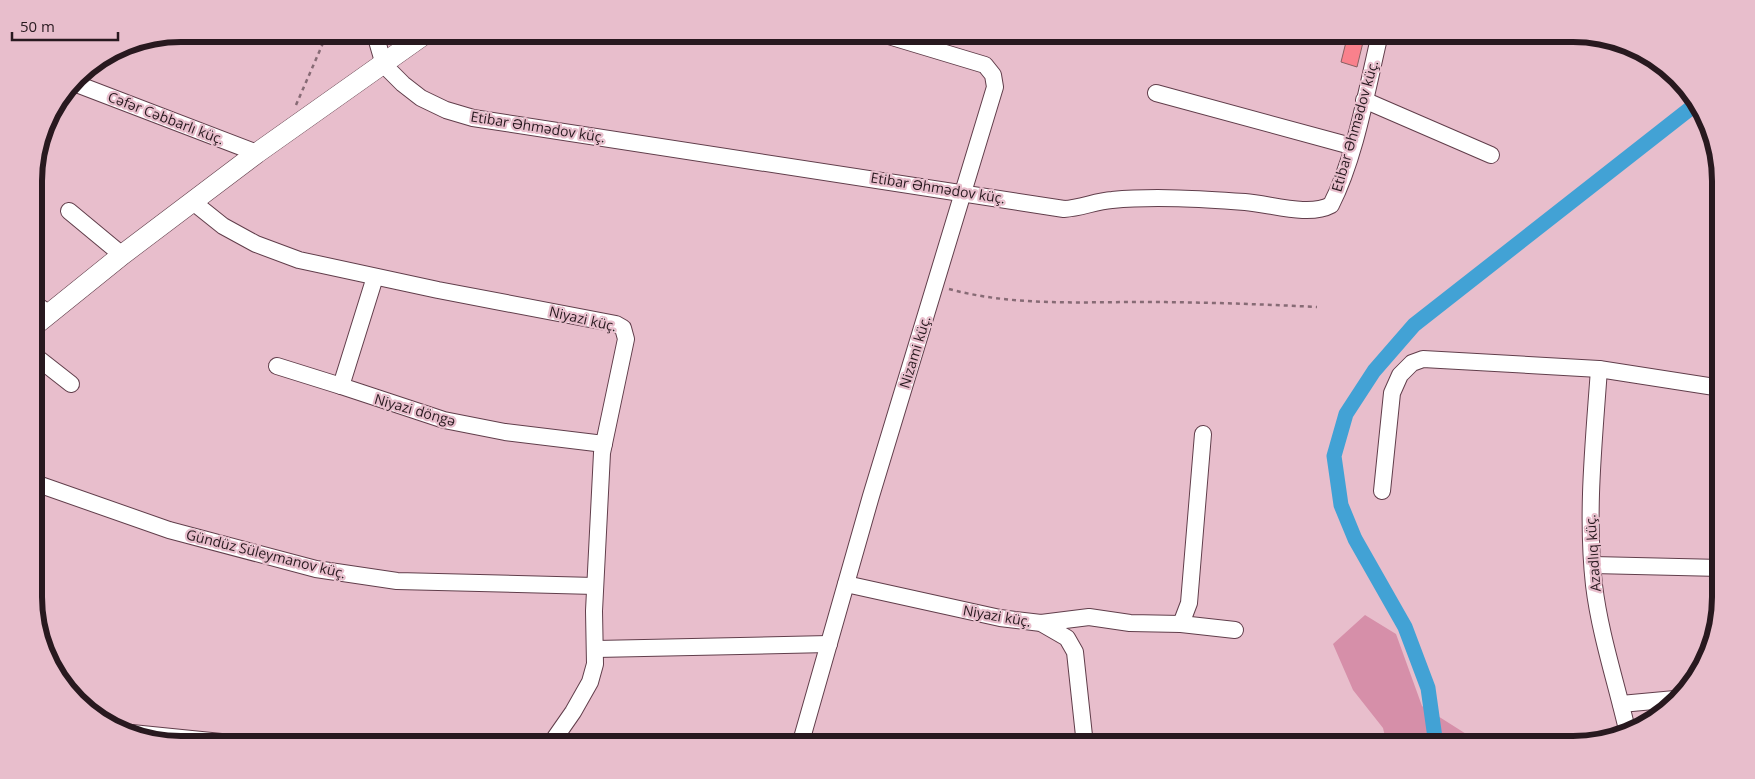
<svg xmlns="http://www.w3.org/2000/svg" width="1755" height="779" viewBox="0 0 1755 779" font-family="'Open Sans',sans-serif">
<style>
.green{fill:#d68fa9}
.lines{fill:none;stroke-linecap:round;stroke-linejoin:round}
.canal{stroke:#42a2d5;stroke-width:15}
.building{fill:#f9818c;stroke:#876062}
.minor-casing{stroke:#613e4b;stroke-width:18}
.tertiary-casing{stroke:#613e4b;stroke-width:21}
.path{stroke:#876b75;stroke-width:2.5;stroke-dasharray:4 4;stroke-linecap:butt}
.minor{stroke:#fff;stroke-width:16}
.tertiary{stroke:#fff;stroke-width:20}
.labels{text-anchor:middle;stroke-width:4.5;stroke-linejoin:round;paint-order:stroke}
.street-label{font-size:14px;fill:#28191f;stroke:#e8becc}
.rim{fill:none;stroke:#28191f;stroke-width:6}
</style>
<rect width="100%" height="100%" fill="#e8becc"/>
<polygon class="green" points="1365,615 1396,634 1422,706 1471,737 1546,739 1553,745 1387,745 1383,728 1353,690 1333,644"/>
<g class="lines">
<polyline class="canal" points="1436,745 1428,688 1405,627 1355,539 1341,505 1334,456 1346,414 1374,371 1414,325 1696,104"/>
</g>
<polygon class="building" points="1348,34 1365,34 1357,67 1341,62"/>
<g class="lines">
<g class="minor-casing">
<g id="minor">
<path d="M375,34L384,65L403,84L421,98L446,110L473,118L1064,209C1081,208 1096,201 1112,200C1155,196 1202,199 1245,202C1271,204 1309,217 1331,205C1356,156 1367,88 1380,34"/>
<polyline points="74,83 257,153"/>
<polyline points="1156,93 1351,146"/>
<polyline points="1364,100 1491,155"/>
<polyline points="193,202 223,226 256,244 299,260 438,290 616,324 623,328 626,339 602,453 594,611 595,664 590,682 573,712 550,745"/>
<polyline points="69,211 122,255"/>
<polyline points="375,277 341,386 444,420 505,432 604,444"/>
<polyline points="34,303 48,313"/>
<polyline points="34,355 71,384"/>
<polyline points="277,366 341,386"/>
<path d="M1599,369C1594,441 1586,513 1594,585C1600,635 1617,685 1628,734"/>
<polyline points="35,483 169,530 316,569 397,581 595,586"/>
<polyline points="1382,491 1392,393 1400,375 1412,363 1423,359 1599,369 1721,388"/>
<polyline points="1593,565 1721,568"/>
<polyline points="846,584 1000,618 1041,623 1067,638 1075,652 1085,745"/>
<polyline points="1041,623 1089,617 1130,623 1181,624 1189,603 1203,434"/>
<polyline points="1181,624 1235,630"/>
<polyline points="596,649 829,644"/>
<polyline points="1621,704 1675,699"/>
<polyline points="122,732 251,745"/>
<polyline points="800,745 871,496 995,87 993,75 985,65 882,34"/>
</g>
</g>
<g class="tertiary-casing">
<polyline id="tertiary" points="34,326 122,255 257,153 425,34"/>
</g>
<g class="path">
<polyline points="296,105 327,34"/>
<path d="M949,289C1012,306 1077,302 1142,302C1200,302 1258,304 1317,307"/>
</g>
<use href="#minor" class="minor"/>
<use href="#tertiary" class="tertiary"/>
</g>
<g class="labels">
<g class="street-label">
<text transform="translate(166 118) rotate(21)" y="5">Cəfər Cəbbarlı küç.</text>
<text transform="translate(1355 126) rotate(-74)" y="5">Etibar Əhmədov küç.</text>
<text transform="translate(538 127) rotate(9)" y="5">Etibar Əhmədov küç.</text>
<text transform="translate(938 188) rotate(9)" y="5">Etibar Əhmədov küç.</text>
<text transform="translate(583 319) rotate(13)" y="5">Niyazi küç.</text>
<text transform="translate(915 352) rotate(-73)" y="5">Nizami küç.</text>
<text transform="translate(415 410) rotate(16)" y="5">Niyazi döngə</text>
<text transform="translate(1593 553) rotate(-94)" y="5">Azadlıq küç.</text>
<text transform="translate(266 554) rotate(14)" y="5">Gündüz Süleymanov küç.</text>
<text transform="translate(997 616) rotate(10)" y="5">Niyazi küç.</text>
</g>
</g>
<path d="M0 0H1755V779H0ZM181 42H1573A139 139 0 0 1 1712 181V597A139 139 0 0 1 1573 736H181A139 139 0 0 1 42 597V181A139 139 0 0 1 181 42Z" fill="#e8becc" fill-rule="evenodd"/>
<path class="rim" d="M181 42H1573A139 139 0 0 1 1712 181V597A139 139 0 0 1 1573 736H181A139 139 0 0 1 42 597V181A139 139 0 0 1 181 42Z"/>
<path d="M12 32v8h106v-8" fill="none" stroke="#28191f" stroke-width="2.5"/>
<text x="20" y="32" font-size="15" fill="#28191f" stroke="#e8becc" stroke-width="4" paint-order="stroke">50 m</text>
</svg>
